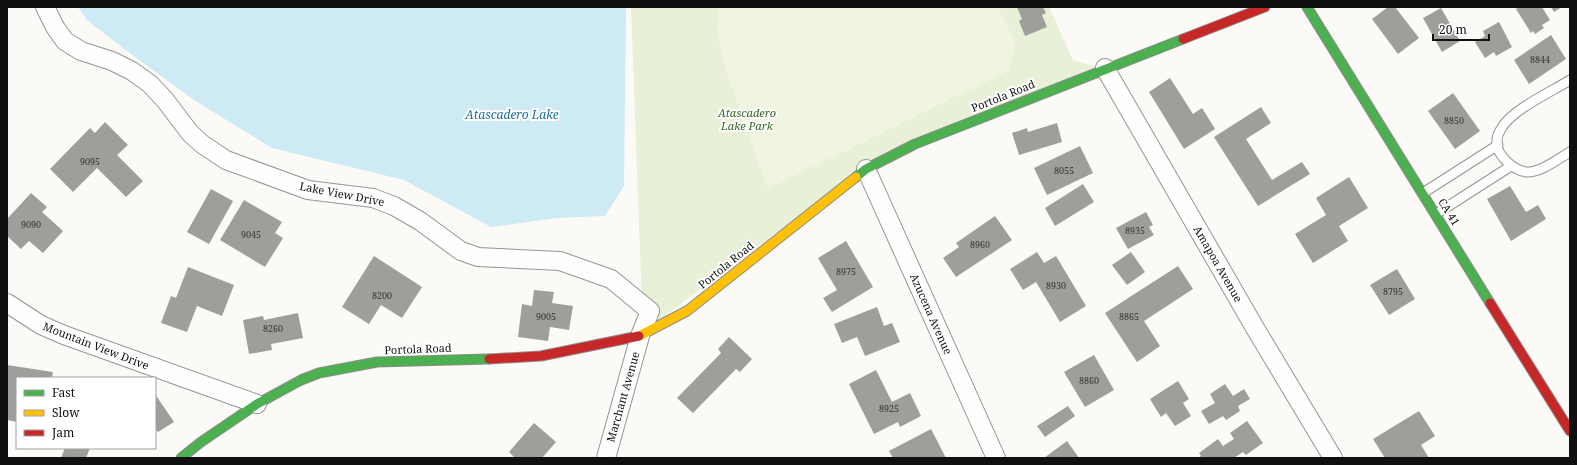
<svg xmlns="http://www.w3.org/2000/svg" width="1577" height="465" viewBox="0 0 1577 465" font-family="'Noto Serif',serif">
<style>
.green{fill:#e8f0d7}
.pitch{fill:#f0f4e1}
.water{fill:#ceeaf4}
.building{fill:#a09e9b}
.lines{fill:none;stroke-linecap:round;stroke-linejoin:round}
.lane-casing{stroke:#969594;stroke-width:11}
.street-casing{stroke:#969594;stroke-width:20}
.fast-casing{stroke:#8d8c8a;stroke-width:11}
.slow-casing{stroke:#8d8c8a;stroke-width:11}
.jam-casing{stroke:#8d8c8a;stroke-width:11}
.lane{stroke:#fffefe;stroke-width:9}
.street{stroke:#fffefe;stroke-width:18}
.fast{stroke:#4caf50;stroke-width:9}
.slow{stroke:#ffc107;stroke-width:9}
.jam{stroke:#c62828;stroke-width:9}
.labels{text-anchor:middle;stroke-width:4;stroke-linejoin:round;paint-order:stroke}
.number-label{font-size:9px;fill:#343433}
.street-label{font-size:11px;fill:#101010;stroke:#fff}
.park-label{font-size:11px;font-style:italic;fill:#366523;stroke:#fff}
.water-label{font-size:12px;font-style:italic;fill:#1f709c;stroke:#fff}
</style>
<rect width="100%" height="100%" fill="#fcfaf6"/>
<polygon class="green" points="631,7 1049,7 1073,60 1104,69 861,169 643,332"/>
<polygon class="pitch" points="718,7 998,7 1016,44 1008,71 768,189 725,69 717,33"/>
<polygon class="water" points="78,7 626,7 624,186 605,216 557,218 491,227 404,180 272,148 194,100 124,49 87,20"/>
<g class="building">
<polygon points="1017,7 1043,7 1046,13 1042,15 1047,27 1025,36 1019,21 1022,19"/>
<polygon points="1388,7 1395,7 1419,38 1398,54 1372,19"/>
<polygon points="1519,7 1542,7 1550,20 1542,25 1544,28 1535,34 1533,31 1531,33 1516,9"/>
<polygon points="1551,7 1562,7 1554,12"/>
<polygon points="1441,8 1460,41 1442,52 1423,18"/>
<polygon points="1499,22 1512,47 1496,56 1494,52 1485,58 1475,42 1485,36 1483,31"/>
<polygon points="1551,35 1566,59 1529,84 1514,60"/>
<polygon points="1170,78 1193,114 1202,108 1215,129 1184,149 1149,92"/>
<polygon points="1453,93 1480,131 1455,149 1428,111"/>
<polygon points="1261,107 1271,123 1246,139 1272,180 1302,162 1310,174 1258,206 1214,137"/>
<polygon points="105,122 128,145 117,155 143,181 126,197 97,168 73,192 50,169 90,128 95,133"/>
<polygon points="1057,123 1062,142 1019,155 1012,133 1027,128 1028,132"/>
<polygon points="1080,146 1093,173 1047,195 1034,168"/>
<polygon points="1349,177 1368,208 1339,226 1348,241 1313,263 1295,234 1326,215 1316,198"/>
<polygon points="1083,184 1094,202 1055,226 1045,208"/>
<polygon points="1510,186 1526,212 1538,205 1546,219 1511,241 1487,199"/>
<polygon points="211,189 233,201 209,244 187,232"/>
<polygon points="31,193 47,207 42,212 63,231 43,253 29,241 21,249 7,236 7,219"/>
<polygon points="244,200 282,222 275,233 283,238 265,267 220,240"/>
<polygon points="1146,212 1153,225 1149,227 1154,235 1128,249 1116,228"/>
<polygon points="995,216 1012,240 956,277 943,258 959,247 956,243"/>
<polygon points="846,241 873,287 832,312 823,298 837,290 818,258"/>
<polygon points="1037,252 1044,263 1056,256 1086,306 1060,322 1036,282 1023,290 1010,269"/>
<polygon points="1131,252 1145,272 1127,285 1112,265"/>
<polygon points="374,256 422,287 402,318 381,305 369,324 342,307"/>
<polygon points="1178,266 1193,289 1144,321 1160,346 1137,362 1105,313"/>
<polygon points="188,267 234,285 222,316 197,306 187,332 161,323 171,296 176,298"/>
<polygon points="1397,269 1415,299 1389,315 1370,285"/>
<polygon points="534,290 554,292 552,303 573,306 569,330 550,327 548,341 518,337 522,304 532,306"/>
<polygon points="877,307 884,326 892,323 900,342 865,356 857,337 842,343 834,324"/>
<polygon points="298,313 303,338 271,344 272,350 249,354 243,320 263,316 264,320"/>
<polygon points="729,337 752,359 740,372 736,369 693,413 677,398 721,353 718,349"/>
<polygon points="1094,355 1114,390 1085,407 1064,372"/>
<polygon points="7,365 53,372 52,378 17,378 17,422 7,420"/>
<polygon points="876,370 892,402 910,393 921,416 900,427 898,422 874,434 849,384"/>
<polygon points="1178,381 1189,399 1183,403 1191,416 1175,426 1166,413 1161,417 1150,399"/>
<polygon points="1225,384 1233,396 1244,389 1250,399 1238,406 1240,411 1226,420 1223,416 1209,424 1201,411 1215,403 1210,394"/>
<polygon points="155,394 174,422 158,432 155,428"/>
<polygon points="1068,406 1075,416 1045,437 1037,426"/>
<polygon points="1419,411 1435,436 1421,445 1429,458 1385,458 1373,439"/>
<polygon points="1247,421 1263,443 1246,455 1243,452 1234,458 1198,458 1201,456 1199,453 1218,439 1223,446 1234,439 1230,433"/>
<polygon points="534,423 556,442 542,458 515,458 509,452"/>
<polygon points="931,429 946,458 893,458 889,451"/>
<polygon points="1067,441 1079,458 1044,458"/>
<polygon points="65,448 90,448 86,458 61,458"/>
</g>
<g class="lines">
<g class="lane-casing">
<g id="lane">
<path d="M1570,80C1551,92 1511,110 1501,129C1499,132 1497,137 1497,141C1495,154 1513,170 1526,172C1540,173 1558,159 1570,152"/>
<polyline points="1423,193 1498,145"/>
<polyline points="1436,214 1511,166"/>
</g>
</g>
<g class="street-casing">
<g id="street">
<polyline points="45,7 55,27 65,41 81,51 112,61 132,71 150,84 165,100 190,133 202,144 226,160 308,190 373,198 394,206 420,221 461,251 478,257 560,261 611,279 650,311 640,336 606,458"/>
<polyline points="1105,68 1255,328 1333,458"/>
<polyline points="866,169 996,458"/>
<polyline points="7,303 41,325 64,335 257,404"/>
</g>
</g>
<g class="fast-casing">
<g id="fast">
<polyline points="1307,7 1490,303"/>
<polyline points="856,177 866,169 915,144 1183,39"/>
<polyline points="181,458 201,442 257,404 301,380 319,373 377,362 489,359"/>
</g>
</g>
<g class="slow-casing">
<polyline id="slow" points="639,336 687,311 856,177"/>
</g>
<g class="jam-casing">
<g id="jam">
<polyline points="1183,39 1265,7"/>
<polyline points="1490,303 1570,431"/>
<polyline points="489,359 541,356 639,336"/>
</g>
</g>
<use href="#lane" class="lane"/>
<use href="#street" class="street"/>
<use href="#fast" class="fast"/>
<use href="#slow" class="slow"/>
<use href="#jam" class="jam"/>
</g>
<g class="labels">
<g class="number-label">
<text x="1540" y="63">8844</text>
<text x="1454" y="124">8850</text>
<text x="90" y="165">9095</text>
<text x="1064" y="174">8055</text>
<text x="31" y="228">9090</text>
<text x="1135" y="234">8935</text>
<text x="251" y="238">9045</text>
<text x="980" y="248">8960</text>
<text x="846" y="275">8975</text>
<text x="1056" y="289">8930</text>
<text x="1393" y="295">8795</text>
<text x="382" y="299">8200</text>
<text x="546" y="320">9005</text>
<text x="1129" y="320">8865</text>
<text x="273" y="332">8260</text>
<text x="1089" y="384">8860</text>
<text x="889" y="412">8925</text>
</g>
<g class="street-label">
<text transform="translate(1003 96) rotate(-22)" y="4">Portola Road</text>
<text transform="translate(342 194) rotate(11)" y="4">Lake View Drive</text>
<text transform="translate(1449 212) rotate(58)" y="4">CA 41</text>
<text transform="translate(1218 264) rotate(60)" y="4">Amapoa Avenue</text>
<text transform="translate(726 265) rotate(-39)" y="4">Portola Road</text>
<text transform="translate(931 314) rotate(66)" y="4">Azucena Avenue</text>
<text transform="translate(96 346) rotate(21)" y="4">Mountain View Drive</text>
<text transform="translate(418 349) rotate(-2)" y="4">Portola Road</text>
<text transform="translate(623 397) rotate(-74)" y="4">Marchant Avenue</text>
</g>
<g class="park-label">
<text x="747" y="117">Atascadero<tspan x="747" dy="13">Lake Park</tspan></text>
</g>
<g class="water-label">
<text x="512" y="119">Atascadero Lake</text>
</g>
</g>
<rect width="1577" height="465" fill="none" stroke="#101010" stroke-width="16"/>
<rect x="16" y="377" width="140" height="72" fill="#ffffff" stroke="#9f9f9f"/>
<rect x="24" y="390" width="20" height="6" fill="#4caf50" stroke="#9f9f9f"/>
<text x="52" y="397" font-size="12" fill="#101010">Fast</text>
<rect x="24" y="410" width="20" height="6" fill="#ffc107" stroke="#9f9f9f"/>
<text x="52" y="417" font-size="12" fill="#101010">Slow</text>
<rect x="24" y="430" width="20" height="6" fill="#c62828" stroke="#9f9f9f"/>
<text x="52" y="437" font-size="12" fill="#101010">Jam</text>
<path d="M1433 34v6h56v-6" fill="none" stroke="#101010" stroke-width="2"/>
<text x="1439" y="34" font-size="12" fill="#101010" stroke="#ffffff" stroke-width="3" paint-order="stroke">20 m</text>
</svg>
